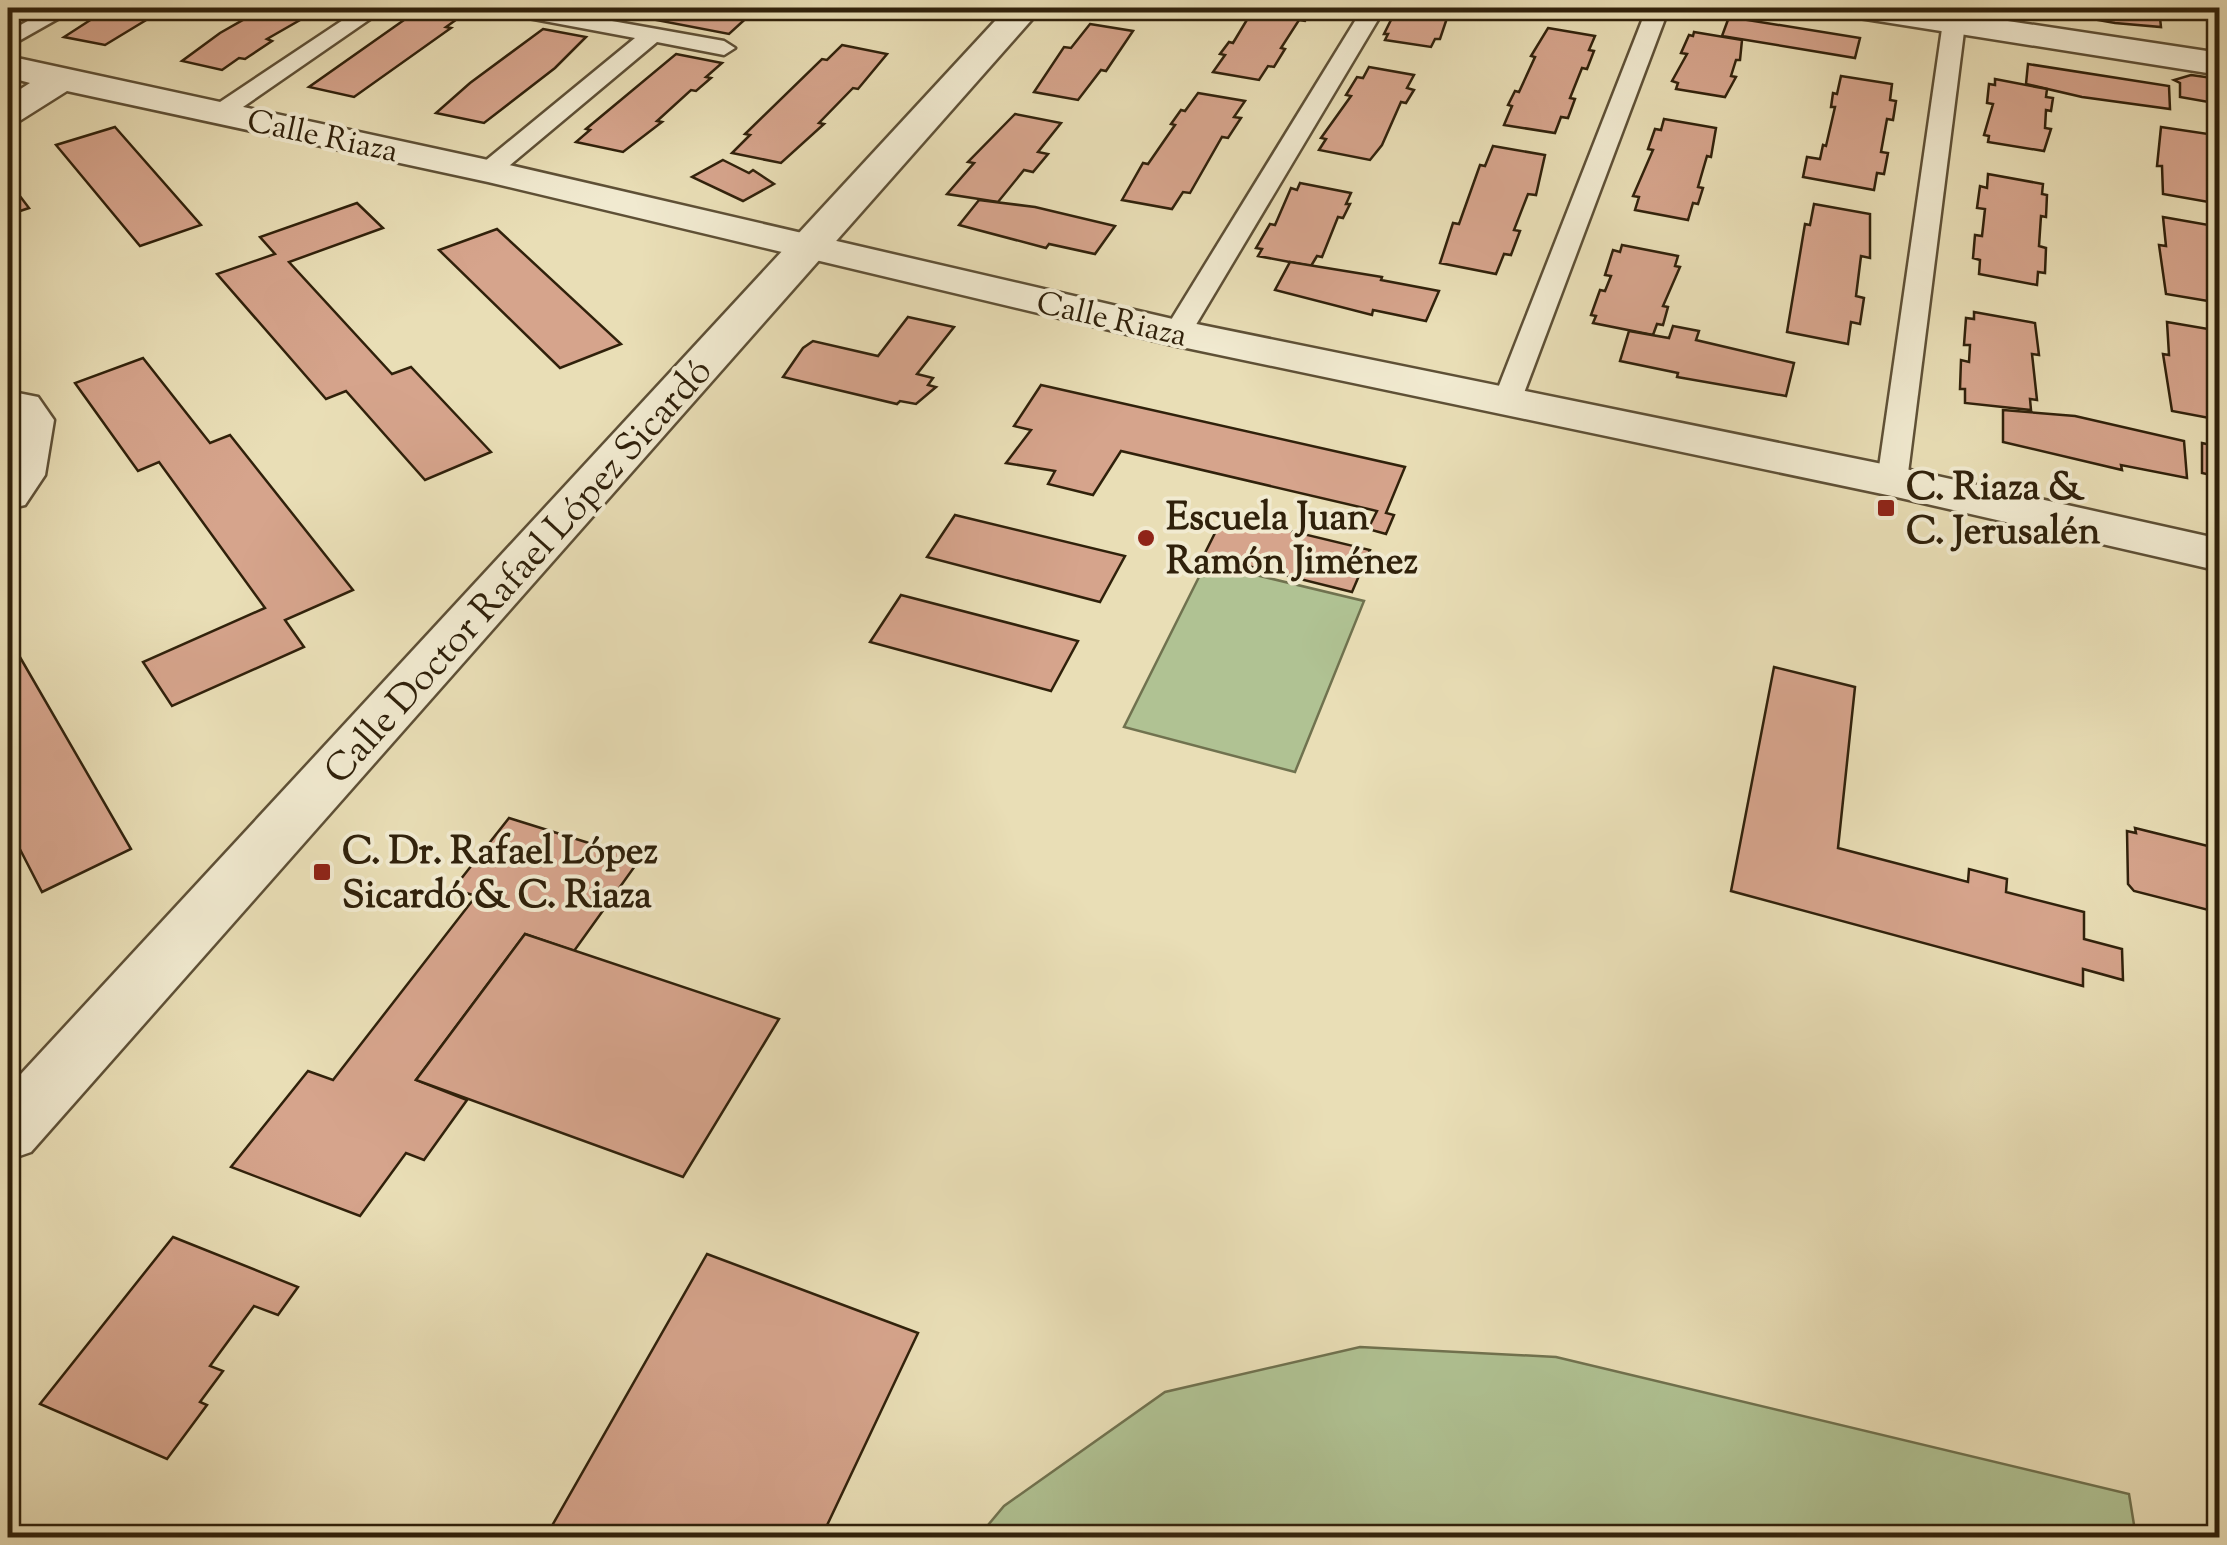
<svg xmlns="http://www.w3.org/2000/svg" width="2227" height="1545" viewBox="0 0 2227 1545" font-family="'Sorts Mill Goudy',serif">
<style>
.green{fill:#b0c293;stroke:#70724f;stroke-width:2.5}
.building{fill:#d6a48c;stroke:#30210b;stroke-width:2.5}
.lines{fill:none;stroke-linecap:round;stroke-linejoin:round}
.service-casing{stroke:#5e5036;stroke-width:5}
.minor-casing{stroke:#5e5036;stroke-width:5}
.tertiary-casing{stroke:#5e5036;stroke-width:5}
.service{fill:#f1ead0;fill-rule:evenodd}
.minor{fill:#f1ead0;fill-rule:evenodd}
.tertiary{fill:#f1ead0;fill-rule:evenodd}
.poi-dot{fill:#8f2418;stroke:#f1ead0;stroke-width:4}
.labels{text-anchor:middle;stroke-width:8;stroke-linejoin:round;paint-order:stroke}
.far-street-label{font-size:32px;fill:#30210b;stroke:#f1ead0}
.poi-label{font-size:38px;font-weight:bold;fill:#30210b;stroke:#f1ead0;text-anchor:start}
.street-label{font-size:38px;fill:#30210b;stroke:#f1ead0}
</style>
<rect width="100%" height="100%" fill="#e9deb6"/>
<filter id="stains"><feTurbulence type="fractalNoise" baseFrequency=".002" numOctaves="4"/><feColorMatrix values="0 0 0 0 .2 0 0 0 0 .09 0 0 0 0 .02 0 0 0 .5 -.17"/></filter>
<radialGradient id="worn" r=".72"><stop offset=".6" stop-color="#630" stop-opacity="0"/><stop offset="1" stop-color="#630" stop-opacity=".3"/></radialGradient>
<g class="green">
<polygon points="1206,563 1364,601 1295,772 1124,727"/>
<polygon points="1360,1347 1556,1357 2129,1494 2136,1537 978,1537 1004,1506 1165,1392"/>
</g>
<g class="building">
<polygon points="109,8 166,8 105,45 64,37"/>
<polygon points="264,8 321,8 267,39 272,41 245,59 239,58 222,70 182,61 220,33"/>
<polygon points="421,8 464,14 446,27 451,28 354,97 309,87"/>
<polygon points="594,8 727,8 753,12 729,34"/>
<polygon points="1254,8 1313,8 1305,21 1299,20 1281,48 1285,49 1274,67 1268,66 1259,80 1213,72 1225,55 1220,54 1229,42 1233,43"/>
<polygon points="1403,8 1457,8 1455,12 1449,12 1440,39 1435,39 1431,47 1385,40 1388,34 1384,34 1393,16 1398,17"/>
<polygon points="2031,8 2159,8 2161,27 2115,23"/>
<polygon points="1729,17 1860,38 1855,58 1722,36"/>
<polygon points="1090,24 1133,31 1106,71 1101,70 1078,100 1034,92 1064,47 1071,48"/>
<polygon points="1548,28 1595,36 1589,50 1594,51 1587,69 1582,68 1570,98 1575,99 1568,118 1561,117 1555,133 1504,125 1512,106 1508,105 1515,91 1519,92 1535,57 1531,56"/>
<polygon points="543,29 586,37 555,68 484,123 436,113 470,83"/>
<polygon points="1694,32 1742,40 1740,60 1736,60 1731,76 1736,77 1725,97 1676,89 1678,83 1672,81 1687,54 1681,53 1689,35 1693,36"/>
<polygon points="842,45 887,54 858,89 853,88 819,123 824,124 781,163 732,153 750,135 745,134 822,59 827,60"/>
<polygon points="676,54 722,63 706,77 711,78 696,91 691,90 657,121 662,122 623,152 576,142 590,130 586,129"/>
<polygon points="2028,64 2169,86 2170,109 2082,97 2026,84"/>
<polygon points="1369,67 1414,75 1407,88 1414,90 1406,103 1401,102 1382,145 1370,160 1319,150 1326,139 1321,138 1351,96 1346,95 1357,77 1363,78"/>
<polygon points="2191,75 2220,79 2220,104 2180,97 2180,83 2174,80"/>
<polygon points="1841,76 1892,84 1890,100 1896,101 1893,120 1887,119 1881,152 1888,153 1884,174 1877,173 1874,190 1803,177 1807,157 1820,159 1823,145 1826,146 1835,107 1831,107 1833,93 1837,94"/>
<polygon points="1995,79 2047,89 2046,97 2053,98 2051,111 2046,110 2045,128 2051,129 2044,151 1988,142 1989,136 1984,135 1993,104 1987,103 1989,84 1995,85"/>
<polygon points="1198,93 1245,101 1234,117 1241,118 1228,138 1222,137 1190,193 1183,192 1172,209 1122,200 1143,163 1148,164 1175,125 1171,124 1181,110 1185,111"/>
<polygon points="1015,114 1061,123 1038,152 1048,154 1033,172 1024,170 998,202 947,194 974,163 968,162"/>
<polygon points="1664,119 1716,128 1711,157 1707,156 1698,187 1703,188 1698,204 1693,203 1688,220 1635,210 1639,197 1633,196 1653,150 1648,149 1655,129 1661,130"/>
<polygon points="115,127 201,225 140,246 56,145"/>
<polygon points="2161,127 2215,135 2220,204 2163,194 2162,166 2157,166"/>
<polygon points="1493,146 1545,155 1536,195 1528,194 1514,230 1520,231 1511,255 1504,254 1496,274 1440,263 1453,223 1459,224 1480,165 1485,166"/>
<polygon points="723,160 749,173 753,170 774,184 743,201 692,177"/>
<polygon points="1988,174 2043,184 2042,194 2047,195 2046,217 2041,216 2039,246 2046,248 2045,273 2038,272 2037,285 1979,274 1980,260 1973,258 1975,235 1982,236 1985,209 1977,208 1980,186 1987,188"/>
<polygon points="10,183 29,208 8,215 8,184"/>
<polygon points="1300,183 1351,193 1346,204 1350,204 1343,218 1338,217 1322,257 1317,256 1311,266 1258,256 1262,249 1256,248 1270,224 1275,225 1291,188 1297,190"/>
<polygon points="979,200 1035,207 1115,226 1095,254 1049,244 1046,248 959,225"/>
<polygon points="357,203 383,228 289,262 392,374 411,367 491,452 425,480 346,391 326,399 217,274 275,254 260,237"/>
<polygon points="1814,204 1870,214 1870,258 1861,256 1856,296 1864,298 1860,324 1851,322 1848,344 1787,332 1805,224 1810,225"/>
<polygon points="2163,217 2220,227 2220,303 2166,294 2159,245 2166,246"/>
<polygon points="497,229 621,344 560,368 439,250"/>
<polygon points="1622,245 1678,256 1675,266 1680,267 1663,306 1668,307 1663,325 1657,324 1653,335 1593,323 1596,316 1591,315 1600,290 1605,291 1611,276 1605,275 1613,250 1620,252"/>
<polygon points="1290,262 1382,277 1381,280 1439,291 1426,321 1373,310 1372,315 1275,290"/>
<polygon points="1974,312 2035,323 2039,355 2032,354 2037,400 2030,399 2031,410 1965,403 1965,389 1960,389 1961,360 1969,362 1970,345 1964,345 1966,318 1974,319"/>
<polygon points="908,317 954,327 917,374 933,378 928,385 936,387 916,404 900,401 897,404 783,377 803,348 813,341 878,356"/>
<polygon points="2167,322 2220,331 2220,420 2172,411 2163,354 2169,355"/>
<polygon points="1673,326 1699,331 1696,340 1794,363 1786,396 1677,377 1678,373 1620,361 1629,331 1669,338"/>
<polygon points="143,358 210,443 230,435 353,590 285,620 304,647 172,706 143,662 265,608 159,462 138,471 75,383"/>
<polygon points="1041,385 1405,467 1386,513 1394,515 1386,534 1368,529 1377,511 1121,451 1093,495 1048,484 1055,471 1006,463 1031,430 1014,426"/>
<polygon points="2003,410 2075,416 2184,441 2187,478 2121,465 2122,470 2003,442"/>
<polygon points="2202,443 2220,447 2220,477 2202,473"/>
<polygon points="955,515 1125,556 1100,602 927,557"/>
<polygon points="1224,515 1370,550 1352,592 1204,555"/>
<polygon points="901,595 1078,641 1051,691 870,642"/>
<polygon points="17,652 131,849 42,892 8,826 8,656"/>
<polygon points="1774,667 1855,687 1838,848 1968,882 1969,869 2007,879 2006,892 2084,912 2084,939 2122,949 2123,980 2083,969 2083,986 1731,891"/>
<polygon points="509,818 640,859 574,951 525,934 416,1080 467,1100 424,1160 406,1153 360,1216 231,1167 308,1071 333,1080 476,896 453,889"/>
<polygon points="2135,828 2220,849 2220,913 2134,891 2128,884 2127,831 2136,833"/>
<polygon points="525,934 779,1019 683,1177 416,1080"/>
<polygon points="173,1237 298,1287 278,1315 254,1306 210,1366 223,1371 200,1402 207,1405 167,1459 40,1404"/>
<polygon points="707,1254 918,1333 821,1538 545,1538"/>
</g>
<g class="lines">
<g class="service-casing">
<g id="service">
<polygon points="51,8 77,8 8,47 8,32"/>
<polygon points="361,8 386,8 227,118 211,118 207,113 211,108"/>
<polygon points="496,8 539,8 724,41 735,48 724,55 657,42 497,176 479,176 476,171 479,166 635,38 507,14"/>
<polygon points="1363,8 1385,8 1191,333 1187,339 1167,339 1163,333"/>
<polygon points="1647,8 1669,8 1521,401 1517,407 1497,407 1493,401"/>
<polygon points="1945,8 1967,8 1907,481 1903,488 1881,488 1877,481"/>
</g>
</g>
<g class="minor-casing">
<g id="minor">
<polygon points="1842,8 1922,8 2220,53 2220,75 1859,18 1847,15"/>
<polygon points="8,56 488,160 1177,320 1892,466 2220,539 2220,571 1892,496 1177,346 488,182 67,91 21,120 8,123 8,97 30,83 8,77"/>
<polygon points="8,391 38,397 54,420 45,475 25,505 8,509"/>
</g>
</g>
<g class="tertiary-casing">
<polygon id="tertiary" points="1007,8 1042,8 31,1152 8,1160 8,1088"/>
</g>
<use href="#service" class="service"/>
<use href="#minor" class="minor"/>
<use href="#tertiary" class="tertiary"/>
</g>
<g class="poi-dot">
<rect x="1876" y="498" width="20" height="20" rx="5"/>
<circle cx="1146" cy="538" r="10"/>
<rect x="312" y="862" width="20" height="20" rx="5"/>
</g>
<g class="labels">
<g class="far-street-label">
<text transform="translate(323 135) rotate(12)" y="11">Calle Riaza</text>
<text transform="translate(1112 318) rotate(13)" y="11">Calle Riaza</text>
</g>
<g class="poi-label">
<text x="1906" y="499">C. Riaza &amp;<tspan x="1906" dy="44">C. Jerusalén</tspan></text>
<text x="1166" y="529">Escuela Juan<tspan x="1166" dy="44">Ramón Jiménez</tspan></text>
<text x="342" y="863">C. Dr. Rafael López<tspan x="342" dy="44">Sicardó &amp; C. Riaza</tspan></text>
</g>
<g class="street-label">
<text transform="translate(517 570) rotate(-48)" y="13">Calle Doctor Rafael López Sicardó</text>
</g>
</g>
<rect width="2227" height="1545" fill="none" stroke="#e9deb6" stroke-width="40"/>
<rect x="10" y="10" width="2207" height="1525" fill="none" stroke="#30210b" stroke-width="5"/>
<rect x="20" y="20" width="2187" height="1505" fill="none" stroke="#30210b" stroke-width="2.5"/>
<rect width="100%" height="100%" filter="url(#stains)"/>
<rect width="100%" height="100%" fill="url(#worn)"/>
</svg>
